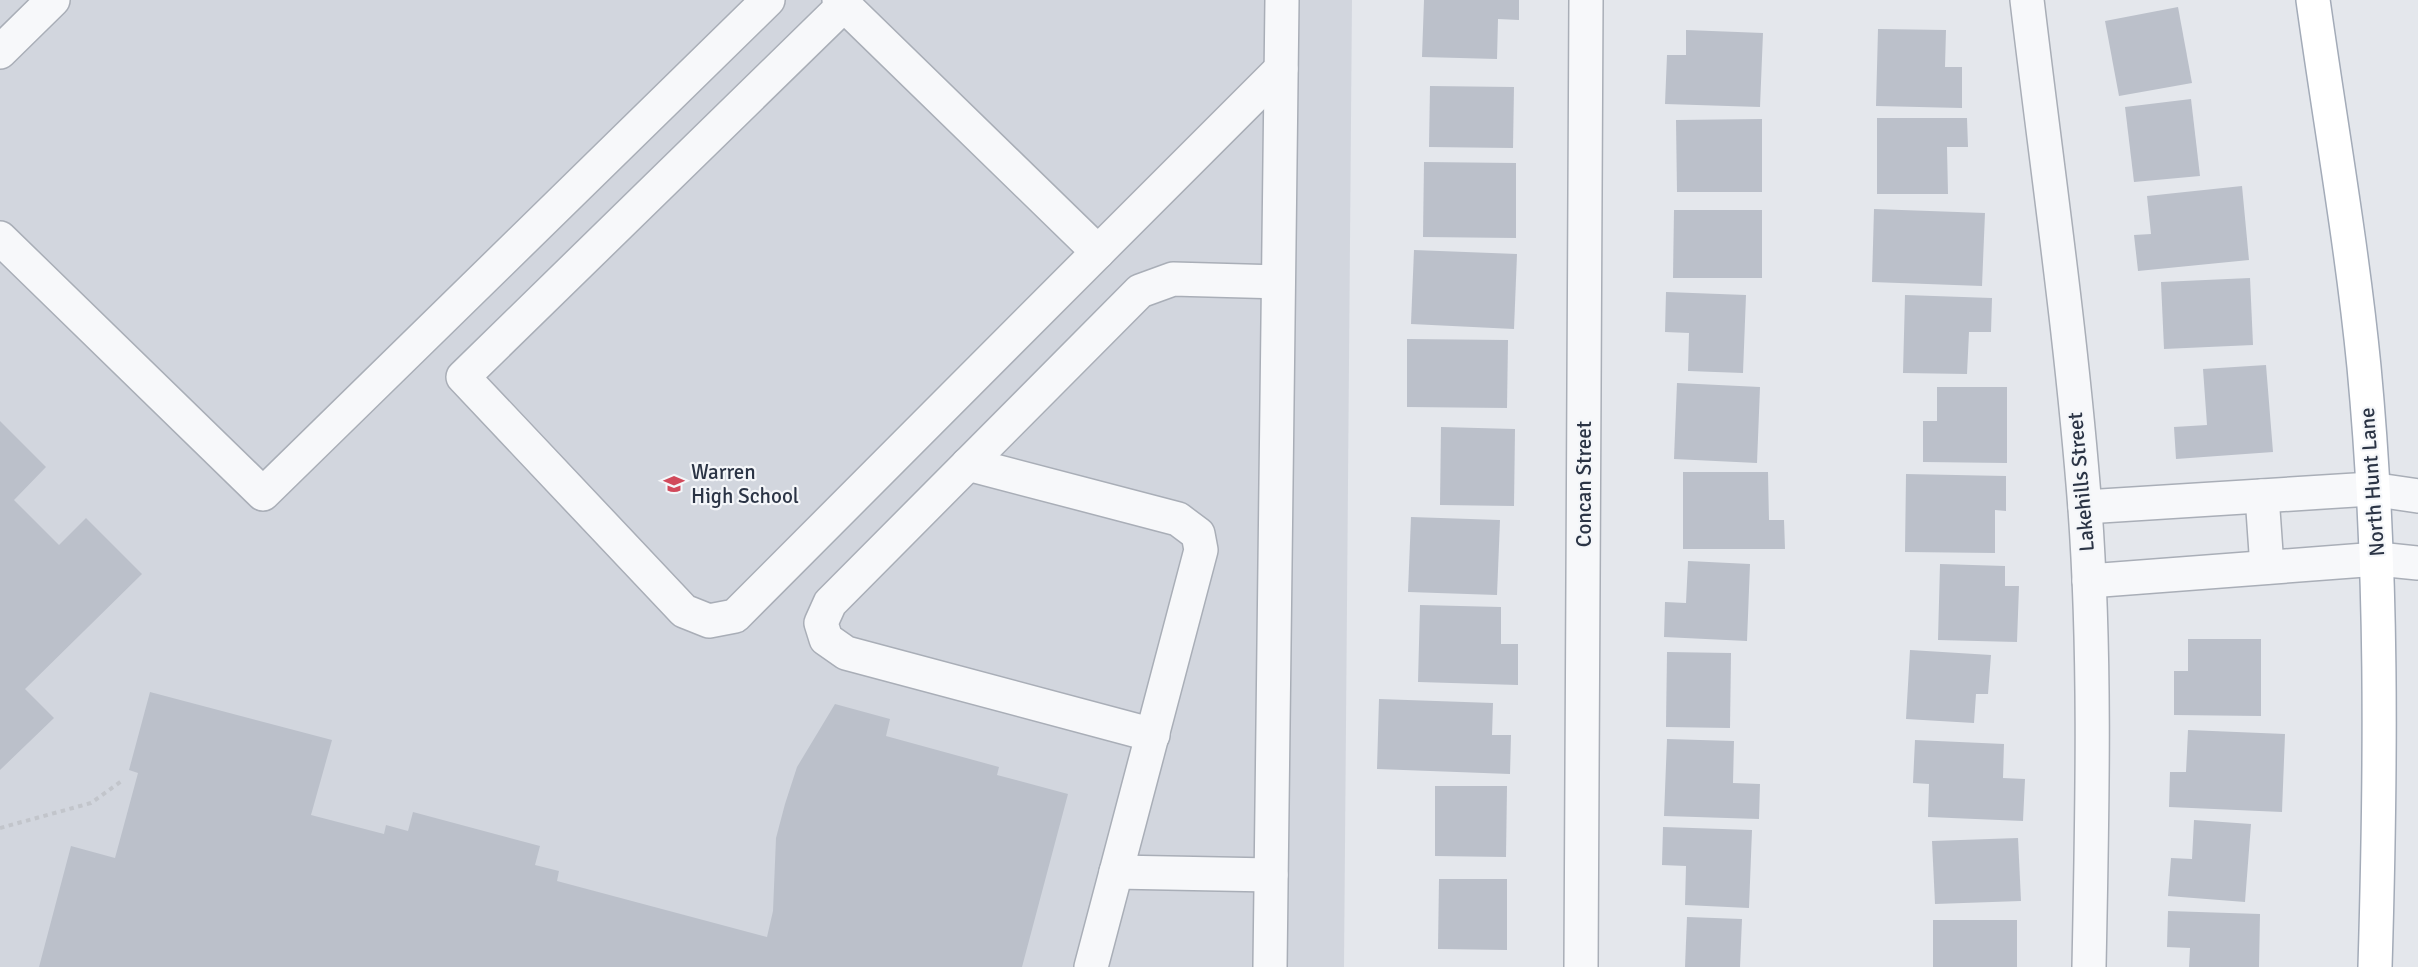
<svg xmlns="http://www.w3.org/2000/svg" width="2418" height="967" viewBox="0 0 2418 967" font-family="Signika,sans-serif">
<style>
.built{fill:#d2d6de}
.building{fill:#bbc0ca}
.lines{fill:none;stroke-linecap:round;stroke-linejoin:round}
.minor-casing{stroke:#a9aeb7;stroke-width:36}
.major-casing{stroke:#a3abb8;stroke-width:36}
.path{stroke:#c2c5cb;stroke-width:4;stroke-dasharray:4.5 4.5;stroke-linecap:butt}
.minor{stroke:#f7f8fa;stroke-width:33}
.major{stroke:#fff;stroke-width:33}
.labels{text-anchor:middle;stroke-width:4.5;stroke-linejoin:round;paint-order:stroke}
.poi-label{font-size:21px;fill:#2b3445;stroke:#f4f6f9;text-anchor:start}
.street-label{font-size:21px;fill:#2b3445;stroke:#f4f6f9}
</style>
<rect width="100%" height="100%" fill="#e4e7ec"/>
<polygon class="built" points="0,0 1352,0 1344,967 0,967"/>
<g class="building">
<polygon points="1424,0 1519,0 1519,20 1498,19 1497,59 1422,57"/>
<polygon points="2178,7 2192,83 2119,96 2105,21"/>
<polygon points="1878,29 1946,30 1945,67 1962,67 1962,108 1876,106"/>
<polygon points="1686,30 1763,33 1760,107 1665,104 1667,55 1686,55"/>
<polygon points="1430,86 1514,87 1513,148 1429,147"/>
<polygon points="2191,99 2200,176 2134,182 2125,107"/>
<polygon points="1877,118 1967,118 1968,147 1947,147 1948,194 1877,194"/>
<polygon points="1762,119 1762,192 1677,192 1676,120"/>
<polygon points="1424,162 1516,163 1516,238 1423,237"/>
<polygon points="2242,186 2249,260 2138,271 2134,235 2151,234 2147,196"/>
<polygon points="1874,209 1985,213 1982,286 1872,282"/>
<polygon points="1674,210 1762,210 1762,278 1673,278"/>
<polygon points="1414,250 1517,254 1514,329 1411,324"/>
<polygon points="2250,278 2253,345 2164,349 2161,282"/>
<polygon points="1666,292 1746,295 1743,373 1688,371 1689,333 1665,332"/>
<polygon points="1905,295 1992,298 1991,332 1969,332 1967,374 1903,373"/>
<polygon points="1407,339 1508,340 1507,408 1407,407"/>
<polygon points="2266,365 2273,452 2176,459 2174,427 2207,425 2203,369"/>
<polygon points="1677,383 1760,387 1757,463 1674,459"/>
<polygon points="1937,387 2007,387 2007,463 1923,462 1923,421 1937,421"/>
<polygon points="0,421 46,467 14,500 59,545 86,518 142,574 25,689 54,718 0,770"/>
<polygon points="1441,427 1515,429 1514,506 1440,505"/>
<polygon points="1683,472 1768,472 1769,520 1784,520 1785,549 1683,549"/>
<polygon points="1906,474 2006,476 2006,511 1995,510 1995,553 1905,552"/>
<polygon points="1411,517 1500,520 1497,595 1408,592"/>
<polygon points="1688,561 1750,564 1747,641 1664,637 1665,602 1686,603"/>
<polygon points="1940,564 2005,566 2005,586 2019,586 2017,642 1938,640"/>
<polygon points="1420,605 1501,607 1501,644 1518,644 1518,685 1418,682"/>
<polygon points="2188,639 2261,639 2261,716 2174,715 2174,671 2188,671"/>
<polygon points="1910,650 1991,655 1988,694 1976,694 1974,723 1906,719"/>
<polygon points="1667,652 1731,653 1730,728 1666,727"/>
<polygon points="150,692 332,740 311,815 384,834 386,825 408,831 413,812 540,846 535,865 559,871 557,881 767,937 773,911 776,838 785,804 797,767 835,704 890,719 886,736 999,767 997,775 1068,794 1022,967 39,967 71,846 115,858 138,773 129,770"/>
<polygon points="1379,699 1493,703 1492,735 1511,735 1510,774 1377,769"/>
<polygon points="2188,730 2285,734 2282,812 2169,807 2170,772 2186,772"/>
<polygon points="1667,739 1734,741 1733,783 1760,784 1759,819 1664,816"/>
<polygon points="1915,740 2004,744 2003,778 2025,779 2023,821 1928,817 1929,784 1913,783"/>
<polygon points="1435,786 1507,786 1506,857 1435,856"/>
<polygon points="2194,820 2251,824 2245,902 2168,896 2171,858 2192,859"/>
<polygon points="1663,827 1752,830 1749,908 1685,905 1686,866 1662,865"/>
<polygon points="2018,838 2021,901 1935,904 1932,841"/>
<polygon points="1439,879 1507,879 1507,950 1438,949"/>
<polygon points="2168,911 2260,914 2259,967 2189,967 2190,948 2167,947"/>
<polygon points="1687,917 1742,919 1740,967 1685,967"/>
<rect x="1933" y="920" width="84" height="47"/>
</g>
<g class="lines">
<g class="minor-casing">
<g id="minor">
<polyline points="839,0 1098,252 1281,69"/>
<path d="M2027,0C2047,169 2072,338 2085,509C2096,661 2092,815 2089,967"/>
<polyline points="844,5 463,377 684,611 709,621 735,616 1098,252"/>
<polyline points="0,52 53,0"/>
<polyline points="0,238 263,494 768,0"/>
<polyline points="968,464 1178,519 1198,534 1201,550 1091,967"/>
<polyline points="2262,496 2267,567"/>
<polyline points="2085,507 2371,489 2418,496"/>
<polyline points="2089,581 2378,559 2418,563"/>
<polyline points="1153,735 846,653 826,639 821,623 830,603 1140,291 1173,279 1278,282"/>
<polyline points="1116,872 1271,875"/>
<polyline points="1270,967 1282,0"/>
<polyline points="1581,967 1586,0"/>
</g>
</g>
<g class="major-casing">
<path id="major" d="M2313,0C2330,122 2352,245 2364,367C2383,567 2381,767 2375,967"/>
</g>
<polyline class="path" points="0,828 91,803 123,780"/>
<use href="#minor" class="minor"/>
<use href="#major" class="major"/>
</g>
<defs>
<g id="school-bare" transform="scale(1.62)"><path d="M0-5L7-2L0 1L-7-2ZM-4 1L0 2.5L4 1V4Q0 6-4 4Z" fill="#d1495b" stroke="#f4f6f9" stroke-width="2.5" paint-order="stroke"/></g>
</defs>
<g fill-rule="evenodd">
<use href="#school-bare" x="674" y="484"/>
</g>
<g class="labels">
<g class="poi-label">
<text x="691" y="479">Warren<tspan x="691" dy="24">High School</tspan></text>
</g>
<g class="street-label">
<text transform="translate(2081 482) rotate(-95)" y="7">Lakehills Street</text>
<text transform="translate(2372 482) rotate(-94)" y="7">North Hunt Lane</text>
<text transform="translate(1584 484) rotate(-90)" y="7">Concan Street</text>
</g>
</g>
</svg>
